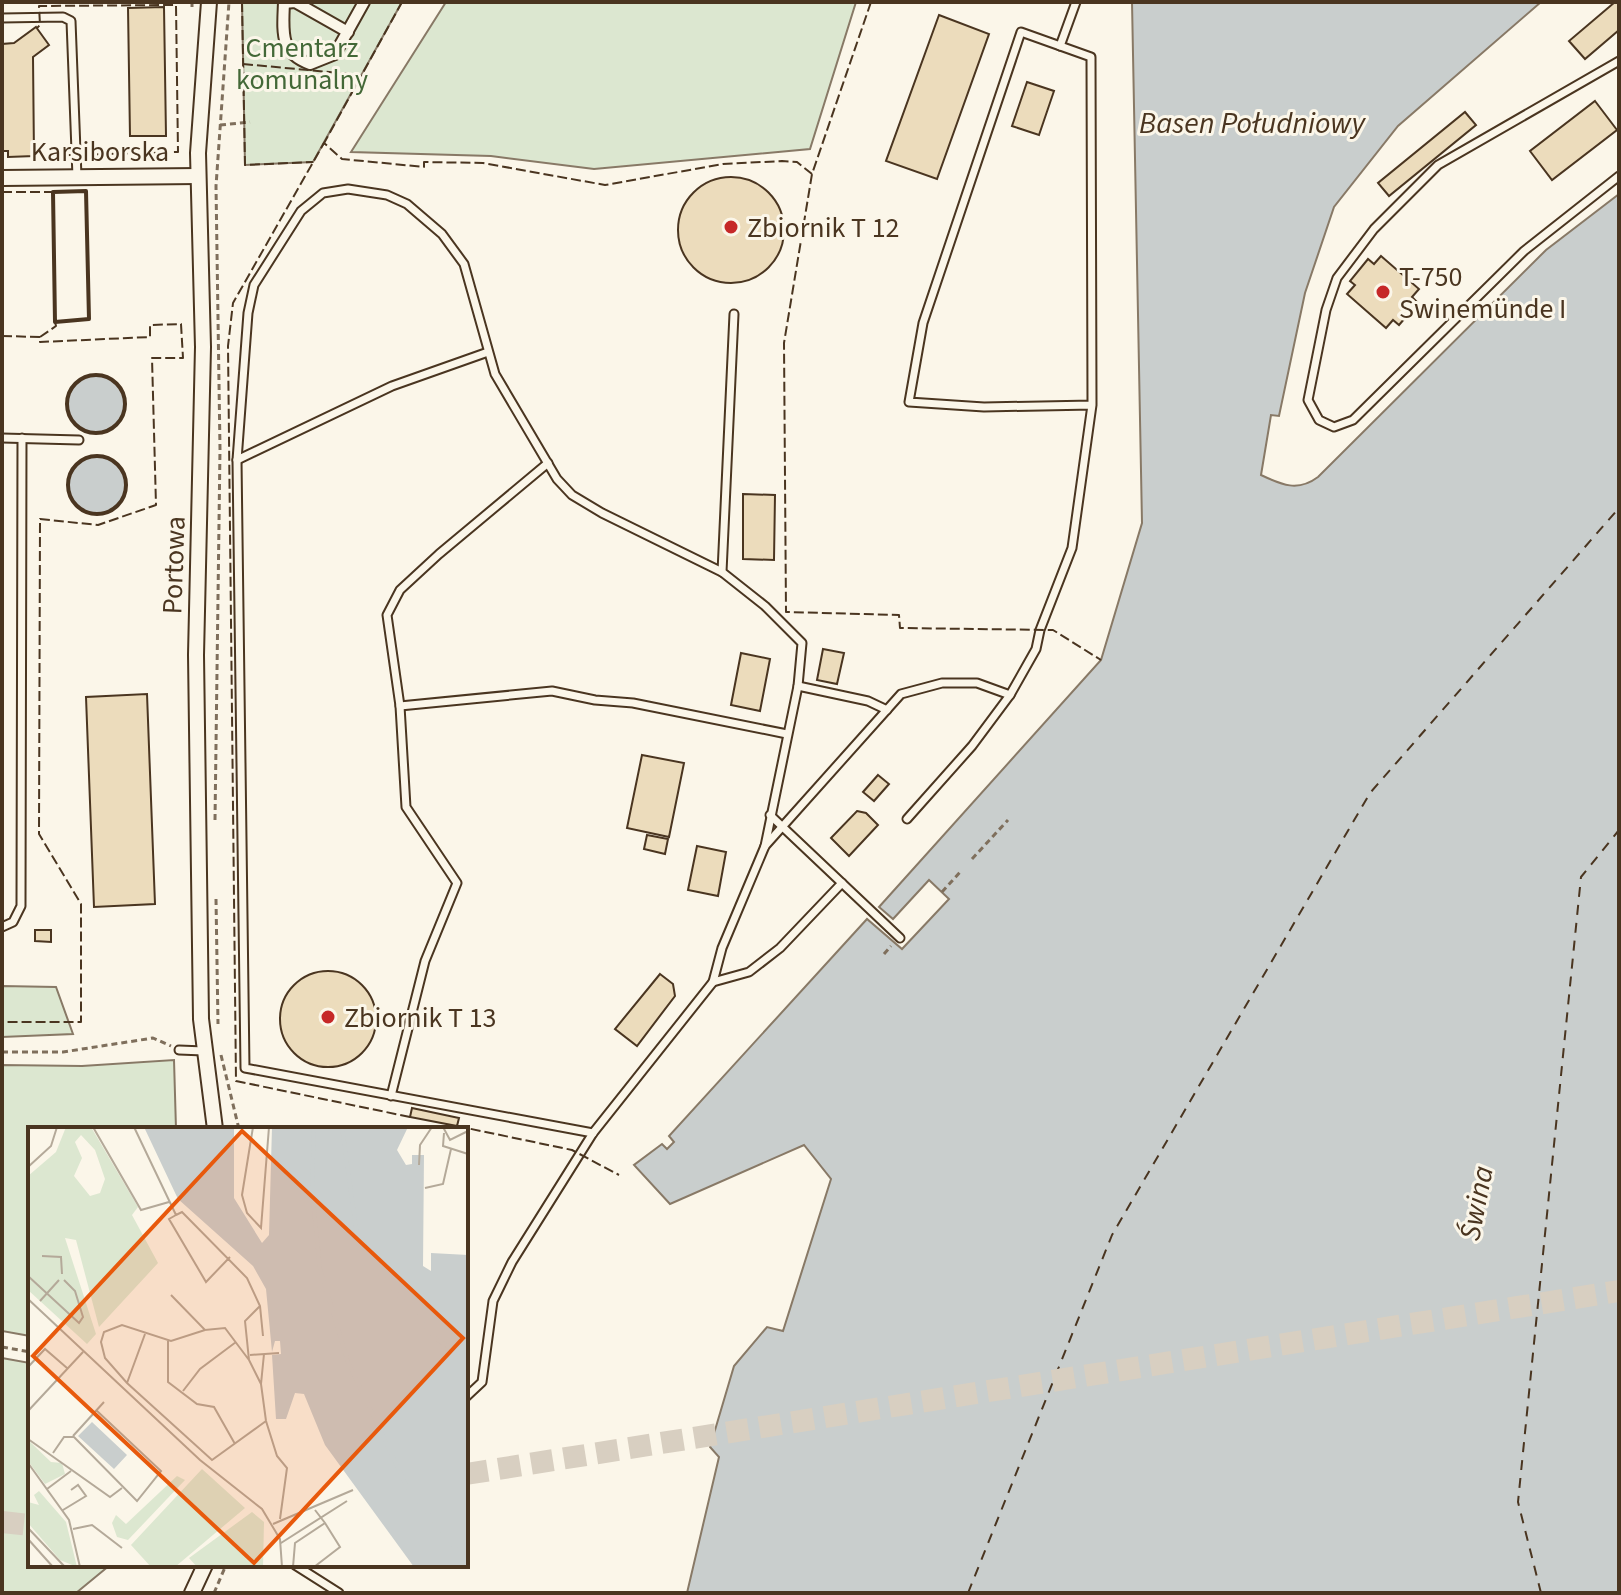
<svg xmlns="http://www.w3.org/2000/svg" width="1621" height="1595" viewBox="0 0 1621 1595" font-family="'Source Sans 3',sans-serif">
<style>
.green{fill:#dce7d0;stroke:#887966;stroke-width:2}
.water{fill:#c9cecd;stroke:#887966;stroke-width:2}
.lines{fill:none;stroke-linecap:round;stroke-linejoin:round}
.ferry{stroke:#4a3520;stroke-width:2;stroke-dasharray:10 8;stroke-linecap:butt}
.building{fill:#ecdcbc;stroke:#4a3520;stroke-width:2}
.primary-tunnel{stroke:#d8cfc1;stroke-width:22;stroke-dasharray:22 11;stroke-linecap:butt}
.service-casing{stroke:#4a3520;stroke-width:11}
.pedestrian-casing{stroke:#4a3520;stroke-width:14}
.minor-casing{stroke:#4a3520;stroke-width:18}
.path{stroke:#7f6f5c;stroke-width:3;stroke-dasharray:6 4;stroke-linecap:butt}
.service{stroke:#fbf6e9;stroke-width:7}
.pedestrian{stroke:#fbf6e9;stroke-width:10}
.minor{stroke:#fbf6e9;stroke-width:14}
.fence{stroke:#4a3520;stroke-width:2;stroke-dasharray:10 4;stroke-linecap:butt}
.wall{stroke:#4a3520;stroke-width:4}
.poi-dot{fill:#c62828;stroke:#fbf6e9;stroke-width:3}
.labels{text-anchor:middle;stroke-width:6;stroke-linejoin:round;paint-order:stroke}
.park-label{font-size:28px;fill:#436837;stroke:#fbf6e9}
.street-label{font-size:28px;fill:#4a3520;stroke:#fbf6e9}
.poi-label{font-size:28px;fill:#4a3520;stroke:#fbf6e9;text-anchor:start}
.water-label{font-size:30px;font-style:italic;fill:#4a3520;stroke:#fbf6e9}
.inset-river{fill:none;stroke:#c9cecd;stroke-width:4}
.inset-road{fill:none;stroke:#b4a999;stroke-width:2}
.view{fill:#e8590c;fill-opacity:0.15;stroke:#e8590c;stroke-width:4}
.inset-edge{fill:none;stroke:#4a3520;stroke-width:4}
</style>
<rect width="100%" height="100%" fill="#fbf6e9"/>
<g class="green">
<polygon points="242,2 402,2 313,162 245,165"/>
<polygon points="446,2 856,2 810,149 594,169 491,156 351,152"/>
<polygon points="2,986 56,987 73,1034 2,1037"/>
<polygon points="174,1060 176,1129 30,1129 30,1336 2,1331 2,1065 82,1066"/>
<polygon points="2,1358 30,1363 30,1565 110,1565 76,1593 2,1593"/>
</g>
<g class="water">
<path d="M1132,2H1541L1398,126L1334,207L1305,293L1279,416L1271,415L1261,475C1282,485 1298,492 1318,477L1546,250L1619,194V1593H687L719,1457L710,1447L734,1366L767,1327L783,1331L831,1179L804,1145L670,1204L634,1165L662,1144L667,1149L674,1142L669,1136L867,919L902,949L949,899L929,880L893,919L879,907L1101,660L1142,523Z"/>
<circle cx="96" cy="404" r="29"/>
<circle cx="97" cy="485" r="29"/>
</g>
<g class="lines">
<g class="ferry">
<polyline points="968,1593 1112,1235 1370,793 1619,508"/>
<polyline points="1541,1593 1518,1502 1581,877 1619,830"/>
</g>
</g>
<g class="building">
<polygon points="1615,2 1619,2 1619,30 1585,59 1569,41"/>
<polygon points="164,7 166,136 130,136 128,8"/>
<polygon points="939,15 989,34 937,179 886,161"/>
<polygon points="36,27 49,45 33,57 34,156 8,157 8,151 2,151 2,44 14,43"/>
<polygon points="1027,82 1054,91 1039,135 1012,126"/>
<polygon points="1595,101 1617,130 1552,180 1530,151"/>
<polygon points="1465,112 1476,125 1389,196 1378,183"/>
<circle cx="731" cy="230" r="53"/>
<polygon points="1381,256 1419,289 1412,297 1418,303 1399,325 1393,320 1386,328 1347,294 1355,285 1350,281 1368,259 1374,264"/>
<polygon points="743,494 775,495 774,560 743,559"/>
<polygon points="823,649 844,653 837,684 817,680"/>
<polygon points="741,653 770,659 760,711 731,705"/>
<polygon points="147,694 155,904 94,907 86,697"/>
<polygon points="642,755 684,763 669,837 627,828"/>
<polygon points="878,775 889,784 874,801 863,792"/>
<polygon points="857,811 866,813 878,825 849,856 831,838"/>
<polygon points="647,835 668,839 665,854 644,849"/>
<polygon points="697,846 726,852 718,896 688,890"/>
<polygon points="35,930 51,930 51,942 35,941"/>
<circle cx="328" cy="1019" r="48"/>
<polygon points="660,974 673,984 675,996 637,1046 615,1029"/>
<polygon points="412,1108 459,1118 457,1126 410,1117"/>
</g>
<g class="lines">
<g class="primary-tunnel">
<polyline points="466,1474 1619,1291"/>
<polyline points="2,1522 30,1525"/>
</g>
<g class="service-casing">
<g id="service">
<polyline points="2,18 63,17 71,21 77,177"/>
<polyline points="1060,46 1076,2"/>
<polyline points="1619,61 1438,165 1374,229 1337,278 1326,310 1308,400 1319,420 1334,427 1353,420 1524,251 1619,176"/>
<polyline points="734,314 722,572 765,606 802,643 798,686 765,846"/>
<polyline points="2,438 79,440"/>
<polyline points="237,460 392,386 488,352"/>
<polyline points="798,686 868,701 887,710"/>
<polyline points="400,706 552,691 595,700 633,703 787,734"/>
<polyline points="770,815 900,938"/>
<polyline points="907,819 972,746 1010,695 1036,649 1040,630 1072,548 1092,405 1091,57 1021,32 923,323 909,402 984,407 1092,405"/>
<polyline points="2,927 13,922 21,906 22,438"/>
<polyline points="713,982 722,948 765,846 901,694 942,683 977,683 1010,695"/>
<polyline points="179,1050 204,1051"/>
<polyline points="391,1096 425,961 457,883 406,807 400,706 387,615 400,590 439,554 548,463"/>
<polyline points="593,1133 245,1068 237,460 248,313 254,285 301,211 323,193 348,189 387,195 407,204 442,234 464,264 495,374 557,479 572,495 602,513 722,572"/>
<polyline points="466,1397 482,1382 493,1301 512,1262 593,1133 713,982 749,972 780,948 842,883"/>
<polyline points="295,1565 339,1593"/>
</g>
</g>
<g class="pedestrian-casing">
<g id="pedestrian">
<path d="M284,2C283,31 279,53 310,64L335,54L364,2"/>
<polyline points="284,3 295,2 348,32"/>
</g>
</g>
<g class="minor-casing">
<g id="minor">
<polyline points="209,2 198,153 203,347 196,655 201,1019 215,1129"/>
<polyline points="2,178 198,176"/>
<polyline points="192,1593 205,1565"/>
</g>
</g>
<g class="path">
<polyline points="192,2 192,7"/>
<polyline points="220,125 250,122"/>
<polyline points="215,820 220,449 216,186 229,2"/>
<polyline points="972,859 1008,820"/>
<polyline points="942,892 961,871"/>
<polyline points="216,899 218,1024"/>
<polyline points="884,954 891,946"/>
<polyline points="2,1052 63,1052 153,1038 171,1046"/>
<polyline points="221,1055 239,1129"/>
<polyline points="2,1347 30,1352"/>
<polyline points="214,1593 226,1565"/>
</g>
<use href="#service" class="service"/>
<use href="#pedestrian" class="pedestrian"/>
<use href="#minor" class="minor"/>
<g class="fence">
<polyline points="242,2 245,165 313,162"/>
<polyline points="871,2 812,174 784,343 786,612 899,615 900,628 1053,630 1101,660"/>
<polyline points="243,64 361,75"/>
<polyline points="323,145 402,2"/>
<polyline points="34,156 178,152 176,5 39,6 40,25 37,28"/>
<polyline points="2,192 53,192"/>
<polyline points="2,336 40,337 40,342 150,337 150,325 181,324 183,358 152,358 156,505 98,525 40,519 39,834 81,904 81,1022 2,1022"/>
<polyline points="40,337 56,326 55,322"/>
<polyline points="410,1117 236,1081 228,346 233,303 324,143 342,159 424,167 424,162 483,163 605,185 723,164 782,161 797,162 812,174"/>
<polyline points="457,1126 572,1150 619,1175"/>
</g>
<g class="wall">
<polygon points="86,191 89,319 55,322 53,192"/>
<circle cx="96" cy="404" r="29"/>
<circle cx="97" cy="485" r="29"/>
</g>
</g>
<g class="poi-dot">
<circle cx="731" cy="227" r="8"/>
<circle cx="1383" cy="292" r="8"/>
<circle cx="328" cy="1017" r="8"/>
</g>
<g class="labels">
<g class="park-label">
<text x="302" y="57">Cmentarz<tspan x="302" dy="32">komunalny</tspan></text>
</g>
<g class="street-label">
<text x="100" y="161">Karsiborska</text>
<text transform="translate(173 565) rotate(-88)" y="10">Portowa</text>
</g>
<g class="poi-label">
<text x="747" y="237">Zbiornik T 12</text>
<text x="1399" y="286">T-750<tspan x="1399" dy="32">Swinemünde I</tspan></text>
<text x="344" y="1027">Zbiornik T 13</text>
</g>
<g class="water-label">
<text x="1252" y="133">Basen Południowy</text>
<text transform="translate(1476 1203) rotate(-79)" y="10">Świna</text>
</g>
</g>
<g transform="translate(28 1127)">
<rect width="440" height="440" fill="#fbf6e9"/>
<path d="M38,0H63L110,80L104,88L130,136L71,200L48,113L37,111L68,207L59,217L0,163V49L28,25ZM53,8L67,23L77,52L72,66L62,69L46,49L54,31L47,15ZM0,313L23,335L34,336L37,347L17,357L0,334ZM174,342L217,381L147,440H123L103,418ZM149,349L157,353L100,413L89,410L84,396L88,388L98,397ZM11,364L38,395L49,440L32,433L0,396V375L11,378L6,368ZM224,385L236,395L235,440H169L161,431Z" fill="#dce7d0" fill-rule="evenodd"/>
<path d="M116,0H206V71L234,116L241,108L244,0H380L369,23L378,38L384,37V28H396L395,139L403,144V126L440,128V440H386L297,318L276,267L267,266L258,292H248L244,228L253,227L252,214H247L244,225L238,162L225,139L150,72ZM64,295L99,328L86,342L50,309Z" fill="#c9cecd"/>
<path class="inset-river" d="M286,0L284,62L292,142L320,235L379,360L440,437M314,0L331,123L409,213L440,230"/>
<path class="inset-road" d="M65,0L113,83L141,75M106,0L148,88M225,0L214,68L219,86L233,101L241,0M415,0L422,13L440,4M416,6L415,19L440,27M391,38L392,18L404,0M0,40L23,19L29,0M397,61L415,57L423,22M148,88L154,85L219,151L232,179L235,209M148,88L141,92L178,155L202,130M14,129L33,130L34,147M0,149L51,196L55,190L47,164L36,153M143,168L177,203L197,201L221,233M0,172L172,333L234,382L252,412L254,440M12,174L31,153M232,179L217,194L221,233L233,257M177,203L143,214L94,198L76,205L73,215L77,231L99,256L184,333L238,294M140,214V255L169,277L186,280L207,317M236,227L233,257L238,294L249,329L259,341L252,392M222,228L251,226M0,240L17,222L39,241M99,256L117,207M155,264L172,242L208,215M0,284L55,225M45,309L76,275M0,312L82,370L94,361M25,326L36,310H46L109,374L133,344L68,283M0,336L41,393L52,440M19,362L43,344M35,383L58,369L50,358L43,363M245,397L325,363M0,401L37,440M45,402L64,398L94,421M0,412L25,440M253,416L319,374M265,440L267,416L297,396L287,383M286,440L312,420L297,396"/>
<path class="view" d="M214,4L435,211L226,436L5,229Z"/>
<rect width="440" height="440" class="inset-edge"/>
</g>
<rect width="1621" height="1595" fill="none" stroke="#4a3520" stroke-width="8"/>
</svg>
